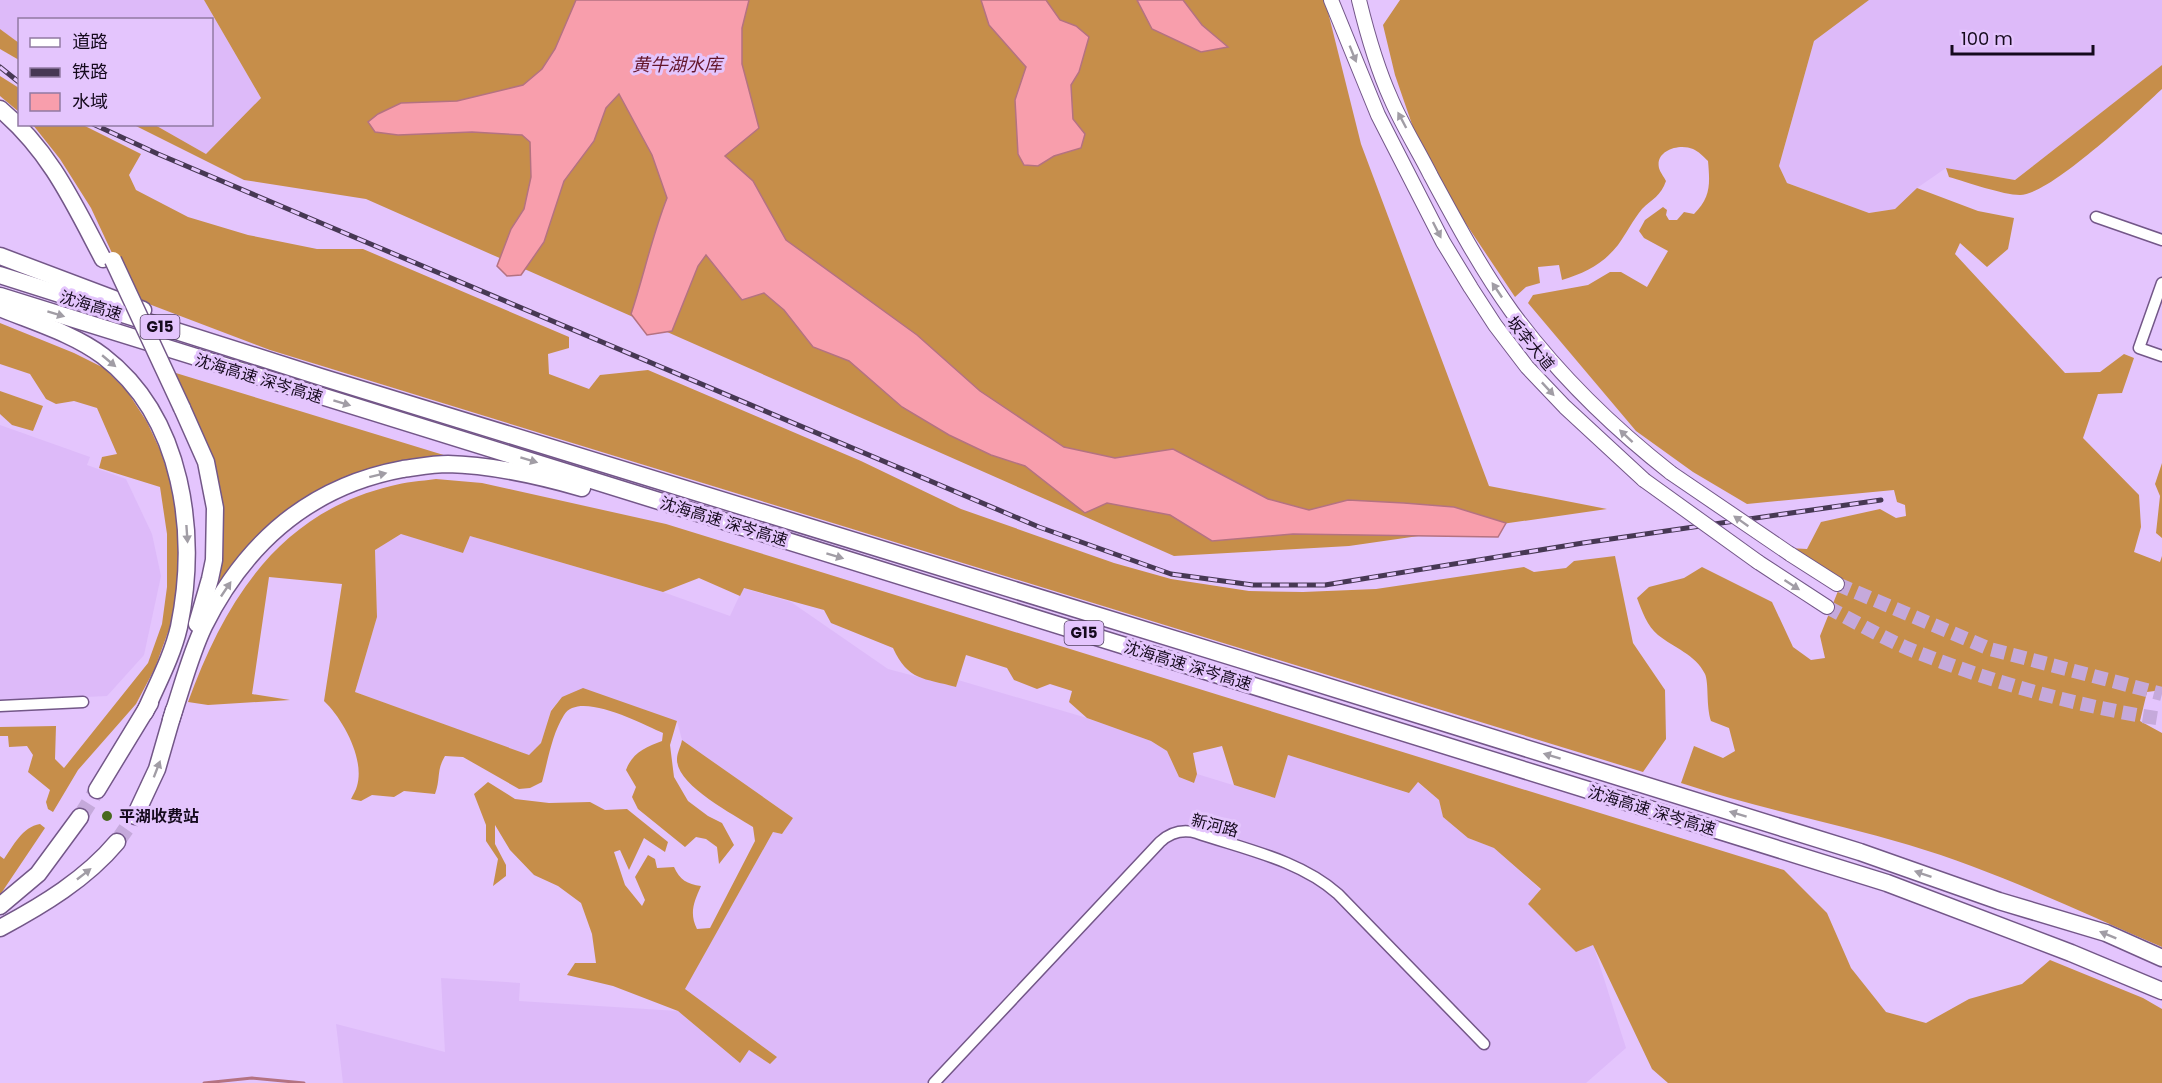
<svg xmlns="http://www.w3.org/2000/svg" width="2162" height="1083" viewBox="0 0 2162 1083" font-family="Poppins,'Noto Sans SC',sans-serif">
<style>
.built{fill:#ddbaf9}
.forest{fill:#c68e4a}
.water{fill:#f89eac;stroke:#b47281;stroke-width:1.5}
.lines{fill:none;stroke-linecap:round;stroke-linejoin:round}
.stream{stroke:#b47281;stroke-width:3}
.major-tunnel{stroke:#c5a9db;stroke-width:14;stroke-dasharray:14 7;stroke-linecap:butt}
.highway-tunnel{stroke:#c5a9db;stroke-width:16;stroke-dasharray:16 8;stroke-linecap:butt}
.minor-casing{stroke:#735788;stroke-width:13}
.major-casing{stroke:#735788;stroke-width:16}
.highway-casing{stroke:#735788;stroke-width:19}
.minor{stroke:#fff;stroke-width:10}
.major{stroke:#fff;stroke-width:14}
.highway{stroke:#fff;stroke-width:16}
.rail-casing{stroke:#473854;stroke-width:5}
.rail{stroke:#e4c5fd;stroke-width:3;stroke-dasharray:9;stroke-linecap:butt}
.major-bridge-casing{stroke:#735788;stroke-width:16;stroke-linecap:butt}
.highway-bridge-casing{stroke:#735788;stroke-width:19;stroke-linecap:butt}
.major-bridge{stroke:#fff;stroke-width:14}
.highway-bridge{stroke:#fff;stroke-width:16}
.oneway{fill:#a19da5}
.poi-dot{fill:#48681e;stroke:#e4c5fd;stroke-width:2}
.labels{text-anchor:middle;stroke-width:6;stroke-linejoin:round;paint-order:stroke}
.shield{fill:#e4c5fd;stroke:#534260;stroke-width:1.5}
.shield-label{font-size:15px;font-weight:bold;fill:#150a1d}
.street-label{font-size:16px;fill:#150a1d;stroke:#e4c5fd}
.poi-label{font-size:16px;font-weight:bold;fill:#150a1d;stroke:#e4c5fd;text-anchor:start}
.water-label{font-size:18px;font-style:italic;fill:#63152a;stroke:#e4c5fd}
</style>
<rect width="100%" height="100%" fill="#e4c5fd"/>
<g class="built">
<polygon points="0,0 204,0 261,98 206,154 155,125 212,124 212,20 20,20 19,43 0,29"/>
<polygon points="1869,0 2162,0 2162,65 2015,180 1946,168 1917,188 1895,209 1869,213 1787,183 1779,166 1814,41"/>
<polygon points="0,425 90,457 87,465 126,479 152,534 161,576 144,655 107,696 0,701"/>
<polygon points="402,534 463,553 470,536 663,592 730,616 743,588 791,602 888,669 956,687 958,680 1087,718 1151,741 1167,751 1179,777 1193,783 1197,774 1275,798 1288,755 1408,793 1417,782 1439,800 1443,817 1468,838 1494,848 1541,890 1528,904 1575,951 1593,944 1626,1048 1586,1083 343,1083 336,1024 445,1052 441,978 520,983 519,1001 678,1011 739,1062 749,1050 770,1064 684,989 773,832 782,834 793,818 682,740 677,721 562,697 551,710 541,743 530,756 355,692 377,617 375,549"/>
</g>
<g class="forest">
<polygon points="204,0 1325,0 1361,144 1489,486 1607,509 1349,546 1174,556 366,199 244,180 134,125 155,125 206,154 261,98"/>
<path d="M1400,0H1869L1814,41L1779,166L1787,183L1869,213L1895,209L1917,188L1978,211L2014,218L2008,249L1987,267L1960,243L1955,254L2065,373L2100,372L2124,354L2134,358L2122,393L2098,394L2083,438L2139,495L2141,527L2134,552L2160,562L2162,556V690L2147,692L2140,721L2162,733V947C2079,911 1996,871 1909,845C1834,823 1756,808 1681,783L1694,746L1723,758L1735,751L1729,728L1711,721C1706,706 1709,683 1705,674C1695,654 1674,648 1658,635C1647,626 1642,611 1637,598L1649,587L1684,578L1702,567L1772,602L1793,647L1811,660L1825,658L1820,636L1842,581L1789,548L1807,549L1821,522L1880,509L1896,518L1906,516L1905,505L1897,502L1894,490L1747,504L1693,472L1636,431L1528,303L1533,295L1588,285L1610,272H1621L1647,287L1668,251L1644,238L1639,231L1645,220L1663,207L1667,210L1666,215L1669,220H1677L1684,212L1694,214C1711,197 1710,184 1708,161C1704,157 1698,151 1693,149C1680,143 1655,150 1659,168C1660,172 1664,177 1666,181C1661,196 1652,199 1642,209C1633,220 1626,234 1618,245C1603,264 1585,273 1562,280L1559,265L1538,267L1540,283L1526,287L1515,297L1450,200L1415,133L1395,75L1383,25Z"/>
<polygon points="0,29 19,43 19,60 0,49"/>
<path d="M2162,65V89C2137,112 2050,195 2020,195C2003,195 1967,182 1949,177L1946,168L2015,180Z"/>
<polygon points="0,76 19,88 19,112 0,96"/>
<polygon points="33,125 83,125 141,154 129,175 136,190 188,217 248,235 317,249 363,249 569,337 569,348 548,354 549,374 589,389 600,375 648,370 861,461 961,509 1114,563 1171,579 1249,591 1303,592 1376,589 1524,567 1534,572 1566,568 1574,561 1615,556 1633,643 1665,690 1666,739 1643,772 270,350 133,298 91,208 60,159"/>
<polygon points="0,323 74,353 104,368 127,391 147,422 161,452 173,491 180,528 176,610 155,668 136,704 78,770 53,812 48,809 46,802 50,790 28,772 33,755 27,746 9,747 8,736 0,736 0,727 56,726 55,759 64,768 148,663 162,624 167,587 167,534 160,487 99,468 102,457 117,454 97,408 74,401 56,404 46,399 30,374 0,364"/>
<polygon points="166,370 460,460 324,491 218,589 223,556 223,523 219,495"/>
<polygon points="0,391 43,406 33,431 12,425 0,414"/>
<polygon points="2162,463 2162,538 2156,533 2160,496 2155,484"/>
<path d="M436,479L482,483L666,524L1784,870L1827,913L1851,968L1886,1012L1926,1023L1969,999L2022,984L2050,960L2143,998L2162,1009V1083H1668L1652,1069L1593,945L1576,952L1528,904L1541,889L1494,848L1468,838L1443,817L1439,800L1418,782L1409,793L1288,755L1275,798L1234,785L1222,746L1193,753L1197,774L1194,783L1179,777L1167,751L1151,741L1087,718L1069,702L1072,691L1050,684L1037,689L1014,680L1007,668L966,655L956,687C924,678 908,681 893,648L831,623L824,610L744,588L740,596L699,578L663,592L470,536L463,553L401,534L375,550L377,617L355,692L529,755L541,743L551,711L562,697L583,688L677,721L670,745L674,777L688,801L708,816L722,823L734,845L719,864L717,847L706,839L696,837L685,847L638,809L632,797L636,787L626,770C632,753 646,747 662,741L663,733C642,724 579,690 564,715C552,734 548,760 542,782L530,788L519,789L463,757L445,756C436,771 441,778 435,794L404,791L394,797L372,795L361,801L351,799C353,795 356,790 357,786C365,759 343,719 324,701L342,584L269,577L252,694L290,700L208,705L188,702C225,600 279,513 391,486C405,482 421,481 436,479Z"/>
<path d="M682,740L793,818L782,834L773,832L685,989L777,1057L770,1064L749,1050L740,1063L678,1011L613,986L567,975L575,963H596L592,934L581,903L558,886L534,875L510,850L495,825V844L506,865V876L493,886L498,859L486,841V825L474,794L488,782L515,799L549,803L590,802L605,810L627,809L668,842L665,852L644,838L629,870L620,850L614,852L625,885L642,906L645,900L635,877L648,855L655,859L657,868L674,867C680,880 687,884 701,886C694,902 689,913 697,929L710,928L755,841L753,827C733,814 676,785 677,759C677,753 681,746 682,740Z"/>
<path d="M40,824L45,828L0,895V856L4,859C14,845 22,827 40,824Z"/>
</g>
<g class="water">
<path d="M576,0H749L742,28V64L759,128L725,156L753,181L786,240L917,335L980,391L1064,447L1115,458L1173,449L1268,499L1309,510L1348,500L1404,503L1454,507L1506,523L1498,537L1293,534L1212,541L1170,515L1107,503L1085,513L1025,466L991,455L949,435L902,407L849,361L813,347L784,310L764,293L742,300L706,255L698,266L672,331L647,335L631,314C644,275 652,236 667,198L652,155L619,94L606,108L594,141L564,181L544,242L521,275L507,276L497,266L511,229L524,209L531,177L530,142L522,135L472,132L398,135L375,132L368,122L378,114L401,103L457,101L523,85L542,69L555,49Z"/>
<polygon points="981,0 1046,0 1060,20 1076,26 1089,37 1079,72 1071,85 1073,119 1085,134 1081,148 1054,156 1038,166 1024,165 1018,154 1015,100 1026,67 989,25"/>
<polygon points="1137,0 1183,0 1202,25 1228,47 1201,52 1152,29"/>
</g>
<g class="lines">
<polyline class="stream" points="204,1083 252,1078 304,1083"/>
<g class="major-tunnel">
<polyline points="1837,584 1990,649 2162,694"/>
<path d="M1827,607C1854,621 1881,637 1909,649C1990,682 2075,706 2162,719"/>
</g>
<g class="highway-tunnel">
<polyline points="80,817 97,790"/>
<polyline points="117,842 135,816"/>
</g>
<g class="minor-casing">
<g id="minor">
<polyline points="2096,217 2162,240"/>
<polyline points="2162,283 2139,348 2162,356"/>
<polyline points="0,706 83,702"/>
<path d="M934,1083L1160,842C1171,832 1183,829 1197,833C1244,849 1300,860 1338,894L1484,1044"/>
</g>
</g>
<g class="major-casing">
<g id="major">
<polyline points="1331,0 1378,115 1443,242 1471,288 1495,325 1527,367 1565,407 1644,480"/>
<path d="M1359,0C1367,33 1377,68 1391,99C1402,125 1418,150 1431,176C1456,222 1481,269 1512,312C1557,373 1611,426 1671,473"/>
<polyline points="1790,554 1837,584"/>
<polyline points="1758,562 1827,607"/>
</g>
</g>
<g class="highway-casing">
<g id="highway">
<path d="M0,109C50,151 73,202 103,259"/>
<polyline points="0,256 143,310"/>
<polyline points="0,275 321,377 1239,659 1860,852 1999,901 2106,933 2162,958"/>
<polyline points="0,296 1887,883 2071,953 2162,991"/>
<path d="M0,308C34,322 74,334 103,356C184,418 198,534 179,627C172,657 157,684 145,712"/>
<polyline points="182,408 206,462 215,508 214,560 210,579 197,624"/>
<path d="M171,720C182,688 190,655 204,626C246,542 311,486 403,469C418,467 433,464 448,464C493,465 540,476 582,488"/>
<polyline points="97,790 150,703"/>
<polyline points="135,816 157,769 174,710"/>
<polyline points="0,906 38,874 80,817"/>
<path d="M0,928C43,905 86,879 117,842"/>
</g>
</g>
<use href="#minor" class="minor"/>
<use href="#major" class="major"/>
<use href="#highway" class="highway"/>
<g class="rail-casing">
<g id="rail">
<polyline points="0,67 20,83"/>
<polyline points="93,124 158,154 1039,527 1171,574 1253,585 1325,585 1583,543 1881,500"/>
</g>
</g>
<use href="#rail" class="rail"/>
<g class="major-bridge-casing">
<g id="major-bridge">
<polyline points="1671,473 1790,554"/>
<polyline points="1644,480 1758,562"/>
</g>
</g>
<g class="highway-bridge-casing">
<polyline id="highway-bridge" points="113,260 182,408"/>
</g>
<use href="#major-bridge" class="major-bridge"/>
<use href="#highway-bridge" class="highway-bridge"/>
</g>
<defs><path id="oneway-solid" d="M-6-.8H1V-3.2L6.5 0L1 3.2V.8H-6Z" transform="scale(1.5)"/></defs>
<g class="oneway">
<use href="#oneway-solid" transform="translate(1353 54) rotate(68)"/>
<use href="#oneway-solid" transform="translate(1402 120) rotate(-118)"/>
<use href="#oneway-solid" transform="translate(1437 230) rotate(63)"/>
<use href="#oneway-solid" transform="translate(1497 290) rotate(-124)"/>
<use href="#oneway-solid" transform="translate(56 314) rotate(17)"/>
<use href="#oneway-solid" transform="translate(109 361) rotate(40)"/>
<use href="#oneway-solid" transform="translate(1548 389) rotate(47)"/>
<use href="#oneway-solid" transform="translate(342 403) rotate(17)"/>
<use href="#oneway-solid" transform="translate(1626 436) rotate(-137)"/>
<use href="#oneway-solid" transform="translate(529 460) rotate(17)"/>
<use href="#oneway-solid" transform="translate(378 475) rotate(-14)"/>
<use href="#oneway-solid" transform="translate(1741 521) rotate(-145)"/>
<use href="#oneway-solid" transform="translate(187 534) rotate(86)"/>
<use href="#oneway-solid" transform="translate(835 556) rotate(17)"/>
<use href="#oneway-solid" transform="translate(1792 585) rotate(33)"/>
<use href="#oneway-solid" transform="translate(226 589) rotate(-56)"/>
<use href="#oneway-solid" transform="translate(1552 756) rotate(-163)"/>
<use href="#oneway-solid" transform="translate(157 769) rotate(-69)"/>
<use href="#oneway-solid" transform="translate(1738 814) rotate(-163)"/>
<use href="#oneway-solid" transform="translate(84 874) rotate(-38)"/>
<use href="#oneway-solid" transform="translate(1923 874) rotate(-161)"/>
<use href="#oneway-solid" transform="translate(2108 935) rotate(-158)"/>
</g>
<circle class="poi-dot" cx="107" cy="816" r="6"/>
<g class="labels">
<g class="shield">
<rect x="140.5" y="315" width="39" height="24" rx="4.5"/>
<rect x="1064.5" y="621" width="39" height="24" rx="4.5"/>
</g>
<g class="shield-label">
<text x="160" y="332">G15</text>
<text x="1084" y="638">G15</text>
</g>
<g class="street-label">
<text transform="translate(91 305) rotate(17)" y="6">沈海高速</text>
<text transform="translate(1531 343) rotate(51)" y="6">坂李大道</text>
<text transform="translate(259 378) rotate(17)" y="6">沈海高速 深岑高速</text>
<text transform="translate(724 521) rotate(17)" y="6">沈海高速 深岑高速</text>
<text transform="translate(1188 665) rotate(17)" y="6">沈海高速 深岑高速</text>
<text transform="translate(1652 810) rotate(17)" y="6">沈海高速 深岑高速</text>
<text transform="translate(1215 825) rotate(15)" y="6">新河路</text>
</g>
<g class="poi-label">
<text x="119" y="822">平湖收费站</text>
</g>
<g class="water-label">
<text x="677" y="71">黄牛湖水库</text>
</g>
</g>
<rect x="18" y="18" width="195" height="108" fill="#e4c5fd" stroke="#917aa3" stroke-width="1.5"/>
<rect x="30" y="38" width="30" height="9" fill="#ffffff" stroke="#917aa3" stroke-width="1.5"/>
<text x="72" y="48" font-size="18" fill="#150a1d">道路</text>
<rect x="30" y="68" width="30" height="9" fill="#473854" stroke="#917aa3" stroke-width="1.5"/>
<text x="72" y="78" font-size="18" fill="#150a1d">铁路</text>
<rect x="30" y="93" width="30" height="18" fill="#f89eac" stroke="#917aa3" stroke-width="1.5"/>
<text x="72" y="108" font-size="18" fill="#150a1d">水域</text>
<path d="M1952 45v9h141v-9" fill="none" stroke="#150a1d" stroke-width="3"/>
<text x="1961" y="45" font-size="18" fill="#150a1d" stroke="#e4c5fd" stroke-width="4.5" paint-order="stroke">100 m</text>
</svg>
